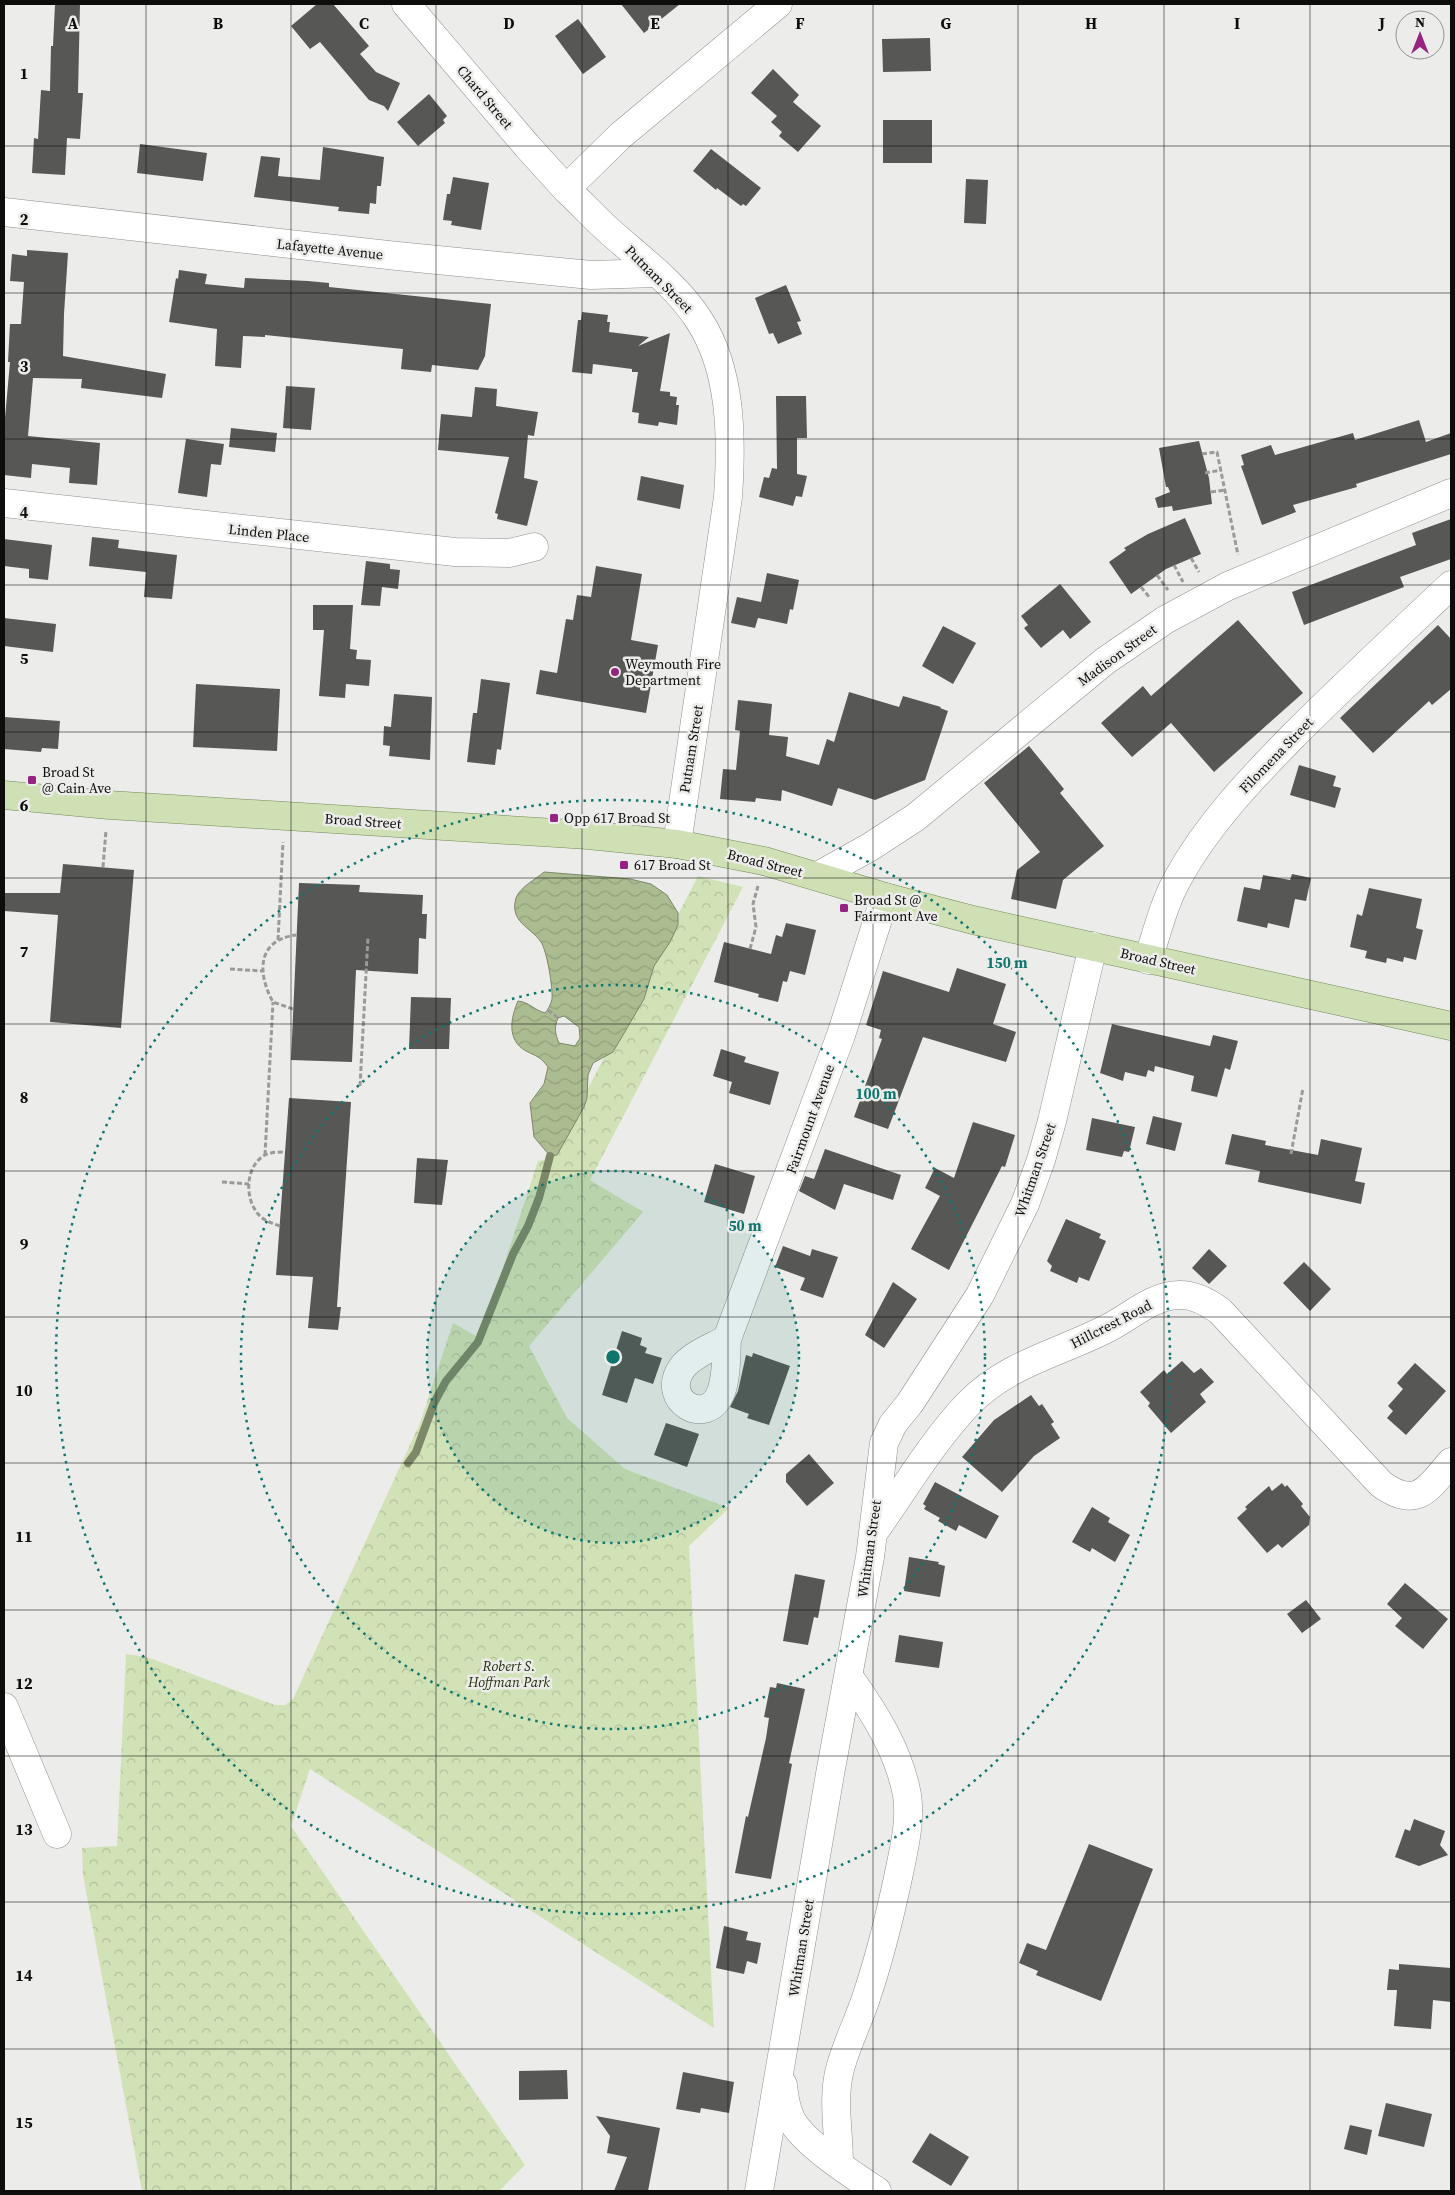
<svg xmlns="http://www.w3.org/2000/svg" width="1455" height="2195" viewBox="0 0 1455 2195" font-family="'Source Serif 4',serif">
<style>
.park{fill:url(#park-crowns)}
.water{fill:url(#water-waves);stroke:#7c8868;fill-rule:evenodd}
.lines{fill:none;stroke-linecap:round;stroke-linejoin:round}
.stream{stroke:#7c8868;stroke-width:8}
.building{fill:#575855}
.minor-casing{stroke:#8f918e;stroke-width:29}
.major-casing{stroke:#768859;stroke-width:29}
.path{stroke:#9a9b99;stroke-width:3;stroke-dasharray:5 2.5;stroke-linecap:butt}
.minor{stroke:#fff;stroke-width:28}
.major{stroke:#cfe0b4;stroke-width:28}
.grid{fill:none;stroke:#0d0d0c;stroke-width:1;stroke-opacity:0.55}
.ring{fill:none;stroke:#0f766e;stroke-width:2.5;stroke-dasharray:2.5 5}
.poi-dot{fill:#942382;stroke:#ecedea;stroke-width:2}
.labels{text-anchor:middle;stroke-width:5;stroke-linejoin:round;paint-order:stroke}
.street-label{font-size:14px;fill:#0d0d0c;stroke:#ecedea}
.poi-label{font-size:14px;fill:#0d0d0c;stroke:#ecedea;text-anchor:start}
.park-label{font-size:14px;font-style:italic;fill:#222e0b;stroke:#ecedea}
.grid-label{font-size:16px;text-anchor:middle;font-weight:bold;fill:#0d0d0c;stroke:#ecedea;stroke-width:5;stroke-linejoin:round;paint-order:stroke}
.centre{fill:#0f766e;stroke:#ecedea;stroke-width:2.5}
.ring-label{font-size:15px;text-anchor:middle;font-weight:bold;fill:#0f766e;stroke:#ecedea;stroke-width:5;stroke-linejoin:round;paint-order:stroke}
</style>
<defs>
<pattern id="park-crowns" width="20" height="18" patternUnits="userSpaceOnUse" patternTransform="scale(1.25)"><rect width="20" height="18" fill="#d1e2b7"/><path d="M2 6a3 3 0 1 1 6 0M12 15a3 3 0 1 1 6 0" fill="none" stroke="#b2c19c"/></pattern>
<pattern id="water-waves" width="16" height="10" patternUnits="userSpaceOnUse" patternTransform="scale(1.25)"><rect width="16" height="10" fill="#abbd90"/><path d="M0 5q4-4 8 0t8 0" fill="none" stroke="#92a17b"/></pattern>
</defs>
<rect width="100%" height="100%" fill="#ecedea"/>
<polygon class="park" points="698,876 743,887 590,1180 643,1212 529,1346 567,1418 625,1469 729,1508 689,1546 714,2028 310,1769 291,1826 525,2165 499,2191 142,2191 83,1875 82,1848 117,1846 126,1654 147,1657 275,1705 285,1705 293,1699 420,1423 453,1323 480,1338 538,1161 552,1158"/>
<path class="water" d="M544,872L630,879L651,884L667,895L678,913V925L670,942L654,966L644,999L613,1052L593,1063L588,1075L587,1098L584,1107L557,1155L550,1156L534,1137L530,1103L544,1084L548,1067C541,1057 536,1056 526,1051C506,1040 511,1017 518,1001C529,1002 534,1010 545,1013C548,1010 551,1004 552,999C553,988 547,951 541,942C531,927 509,922 516,898C520,887 535,880 544,872ZM564,1016L579,1027L580,1038L575,1046L559,1043C555,1034 554,1027 558,1018Z"/>
<g class="lines">
<polyline class="stream" points="408,1463 416,1452 434,1403 446,1381 478,1342 513,1254 528,1226 539,1198 550,1156"/>
</g>
<g class="building">
<polygon points="55,4 80,4 78,93 83,93 80,139 67,138 65,175 32,173 34,138 38,139 41,90 50,91 51,46 53,46"/>
<polygon points="317,4 333,4 369,46 360,54 376,72 400,83 388,111 384,106 369,100 320,42 310,49 291,26"/>
<polygon points="621,4 680,4 644,33"/>
<polygon points="578,19 606,57 583,74 555,36"/>
<polygon points="930,38 931,71 883,72 882,39"/>
<polygon points="773,69 799,95 793,102 821,126 798,152 779,136 782,132 771,122 777,116 751,93"/>
<polygon points="429,94 447,116 443,120 445,123 418,146 397,122"/>
<rect x="883" y="120" width="49" height="43"/>
<polygon points="140,144 207,153 203,181 137,173"/>
<polygon points="323,147 384,157 381,186 377,186 376,204 370,203 369,214 338,211 339,207 254,197 261,156 280,158 278,176 320,180"/>
<polygon points="711,149 761,188 746,206 743,204 741,206 717,188 716,190 693,171"/>
<polygon points="453,177 489,183 481,230 451,225 452,221 443,220 447,194 450,194"/>
<polygon points="966,179 988,180 986,224 964,223"/>
<polygon points="27,250 68,253 64,314 63,356 166,374 162,398 81,388 82,379 33,378 28,436 100,443 97,485 69,483 70,468 32,464 31,478 4,475 4,429 10,362 8,362 10,324 21,324 24,282 10,281 12,254 27,256"/>
<polygon points="179,270 207,274 205,284 244,288 245,278 308,281 329,283 329,287 491,304 485,356 478,370 432,365 431,372 401,369 403,349 265,335 265,337 243,336 241,368 215,366 217,329 169,322 176,278 178,279"/>
<polygon points="786,285 801,321 797,322 802,334 778,344 773,333 769,334 755,298"/>
<polygon points="582,312 608,315 607,322 610,322 609,332 649,337 638,346 670,333 660,391 670,392 670,396 677,397 676,405 679,405 677,425 659,422 658,426 638,423 639,413 632,412 638,372 632,372 632,369 593,364 592,374 572,372 578,320 581,320"/>
<polygon points="286,386 315,388 311,430 283,428"/>
<polygon points="475,387 497,389 496,406 538,412 534,436 528,435 524,478 538,481 527,526 497,519 498,514 495,513 509,457 438,450 441,414 472,417"/>
<polygon points="776,396 806,396 807,438 797,438 797,474 807,476 802,497 796,496 793,506 759,497 764,477 769,478 772,468 777,469"/>
<polygon points="1419,420 1426,442 1451,433 1451,454 1356,484 1357,487 1293,505 1296,512 1262,525 1241,466 1244,465 1241,455 1271,445 1275,455 1353,433 1355,440"/>
<polygon points="231,428 277,433 275,452 229,447"/>
<polygon points="186,439 224,444 221,465 211,464 207,497 178,493"/>
<polygon points="1199,441 1209,478 1212,504 1173,511 1172,506 1158,508 1155,498 1170,492 1168,487 1166,487 1159,448"/>
<polygon points="641,476 684,485 680,509 637,500"/>
<polygon points="1185,518 1201,554 1166,569 1131,594 1109,562 1126,550 1124,548 1148,534"/>
<polygon points="1451,519 1451,559 1400,577 1404,587 1304,625 1292,592 1416,545 1412,533"/>
<polygon points="92,537 119,540 118,548 177,555 172,599 144,597 146,572 89,566"/>
<polygon points="4,539 52,545 48,580 29,578 29,569 4,566"/>
<polygon points="366,561 390,564 390,569 400,570 398,589 382,587 380,606 361,605"/>
<polygon points="596,566 642,574 631,640 658,645 646,713 536,694 540,670 557,673 566,619 573,620 577,595 591,597"/>
<polygon points="767,573 799,580 793,610 790,609 787,624 758,618 755,628 731,623 737,597 761,602"/>
<polygon points="1060,584 1091,622 1070,639 1063,630 1041,648 1024,628 1028,625 1021,616"/>
<polygon points="313,605 353,605 350,649 357,650 356,659 371,660 369,686 346,684 345,698 319,696 324,630 313,630"/>
<polygon points="4,618 56,624 53,652 4,646"/>
<polygon points="1238,620 1303,693 1214,772 1171,723 1132,757 1101,723 1143,686 1151,696"/>
<polygon points="1438,625 1451,639 1451,689 1432,705 1429,701 1373,753 1340,718"/>
<polygon points="943,626 976,643 953,684 922,666"/>
<polygon points="481,679 510,683 501,750 497,749 495,765 467,762 473,713 477,713"/>
<polygon points="196,684 280,689 277,751 193,747"/>
<polygon points="849,692 899,707 903,696 941,707 940,708 948,711 925,780 875,800 838,788 832,806 782,790 781,801 756,798 755,802 720,799 723,769 736,770 740,731 735,730 738,700 772,704 769,735 788,737 786,756 819,765 827,739 834,742"/>
<polygon points="394,694 432,697 430,760 389,756 390,746 383,745 384,726 391,727"/>
<polygon points="4,717 60,721 58,749 42,748 41,752 4,749"/>
<polygon points="1029,746 1064,789 1060,793 1104,846 1063,880 1056,909 1011,899 1017,870 1040,852 984,783"/>
<polygon points="1299,765 1336,776 1333,786 1341,788 1335,808 1290,795"/>
<polygon points="63,864 134,870 121,1028 50,1022 58,915 4,911 4,893 60,893"/>
<polygon points="1292,874 1311,878 1306,901 1295,899 1289,928 1268,923 1267,928 1237,921 1244,887 1260,890 1263,875 1290,880"/>
<polygon points="299,883 360,885 359,892 423,895 422,914 427,914 426,939 419,938 418,974 356,970 352,1062 291,1060"/>
<polygon points="1369,888 1422,899 1416,928 1423,930 1416,960 1404,957 1403,962 1387,958 1386,963 1365,958 1367,951 1350,947 1357,914 1362,916"/>
<polygon points="786,923 816,930 805,975 790,971 787,982 783,981 778,1002 758,997 759,994 714,982 724,942 771,954 776,935 782,937"/>
<polygon points="957,968 1006,984 993,1024 1016,1032 1006,1062 923,1037 888,1129 854,1117 882,1039 879,1038 881,1030 866,1025 883,971 949,992"/>
<polygon points="411,997 451,998 449,1049 409,1049"/>
<polygon points="1112,1024 1210,1046 1213,1035 1238,1041 1230,1070 1225,1068 1217,1097 1191,1091 1194,1076 1155,1066 1154,1072 1148,1070 1146,1077 1125,1072 1123,1081 1100,1073"/>
<polygon points="721,1049 746,1057 744,1062 779,1072 770,1105 729,1093 732,1082 713,1076"/>
<polygon points="289,1098 351,1102 337,1307 341,1307 338,1330 308,1328 313,1277 276,1275"/>
<polygon points="1153,1116 1182,1123 1175,1151 1146,1144"/>
<polygon points="1092,1118 1135,1127 1129,1152 1124,1151 1122,1157 1086,1150"/>
<polygon points="973,1122 1015,1135 1005,1167 1002,1166 949,1270 911,1249 940,1196 925,1188 935,1168 954,1178"/>
<polygon points="1232,1134 1266,1141 1265,1145 1318,1155 1321,1139 1362,1148 1355,1181 1365,1183 1361,1204 1258,1182 1260,1171 1225,1164"/>
<polygon points="825,1149 901,1175 893,1200 844,1184 835,1210 799,1191 805,1176 814,1179"/>
<polygon points="417,1158 448,1160 442,1205 414,1203"/>
<polygon points="715,1164 755,1176 744,1214 704,1202"/>
<polygon points="1066,1219 1101,1234 1099,1238 1106,1241 1089,1281 1079,1277 1077,1283 1050,1271 1052,1266 1047,1261"/>
<polygon points="783,1246 810,1256 812,1249 838,1257 823,1298 800,1290 805,1278 775,1267"/>
<polygon points="1209,1249 1227,1266 1209,1284 1192,1268"/>
<polygon points="1304,1262 1331,1289 1310,1311 1283,1283"/>
<polygon points="893,1282 917,1299 884,1348 865,1335"/>
<polygon points="622,1331 642,1338 640,1345 647,1348 645,1353 662,1358 653,1384 635,1378 627,1403 602,1395"/>
<polygon points="753,1353 790,1366 769,1425 747,1418 749,1414 730,1407 738,1391 746,1355 752,1357"/>
<polygon points="1182,1361 1194,1373 1201,1368 1214,1382 1200,1394 1206,1402 1171,1433 1148,1406 1150,1403 1140,1392 1164,1370 1167,1374"/>
<polygon points="1415,1363 1446,1391 1406,1435 1387,1418 1393,1411 1388,1406 1403,1389 1397,1383"/>
<polygon points="1031,1395 1039,1406 1042,1404 1054,1422 1051,1424 1060,1438 1034,1456 1002,1492 962,1457 994,1420"/>
<polygon points="666,1423 699,1434 687,1467 654,1455"/>
<polygon points="809,1454 834,1483 807,1506 786,1482 786,1474"/>
<polygon points="935,1482 999,1516 986,1539 959,1525 956,1531 938,1521 940,1518 924,1509 926,1506 923,1504"/>
<polygon points="1282,1483 1285,1487 1287,1485 1303,1504 1301,1506 1310,1517 1309,1525 1282,1548 1278,1544 1267,1553 1237,1518 1247,1509 1245,1507 1269,1486 1272,1491"/>
<polygon points="1092,1507 1110,1518 1108,1522 1130,1535 1115,1562 1092,1548 1090,1552 1072,1542"/>
<polygon points="909,1557 939,1562 938,1564 945,1566 940,1597 904,1591"/>
<polygon points="795,1574 825,1580 818,1618 814,1617 808,1645 783,1641"/>
<polygon points="1405,1583 1448,1619 1423,1649 1395,1626 1402,1618 1387,1604"/>
<polygon points="1306,1600 1321,1619 1302,1633 1287,1614"/>
<polygon points="899,1635 943,1642 939,1668 895,1662"/>
<polygon points="777,1683 805,1689 789,1763 792,1764 771,1879 735,1873 746,1816 748,1817 766,1738 769,1718 764,1717 770,1687 776,1688"/>
<polygon points="1414,1819 1445,1831 1440,1845 1448,1855 1419,1866 1395,1857 1405,1829 1410,1831"/>
<polygon points="1089,1844 1153,1869 1101,2001 1036,1975 1038,1971 1019,1963 1027,1943 1046,1950"/>
<polygon points="724,1926 748,1932 746,1940 761,1943 757,1964 747,1961 744,1974 716,1968"/>
<polygon points="1399,1964 1451,1968 1451,2002 1433,2000 1431,2029 1394,2026 1397,1990 1387,1990 1389,1969 1399,1970"/>
<polygon points="567,2070 568,2099 519,2100 519,2071"/>
<polygon points="683,2072 734,2082 729,2113 701,2108 700,2113 676,2109"/>
<polygon points="1386,2103 1432,2114 1424,2147 1378,2136"/>
<polygon points="596,2116 660,2128 648,2191 614,2191 627,2157 607,2153 610,2136"/>
<polygon points="1350,2125 1372,2130 1367,2155 1344,2149"/>
<polygon points="930,2133 969,2157 951,2186 912,2162"/>
</g>
<g class="lines">
<g class="minor-casing">
<g id="minor">
<polyline points="406,4 527,146 566,189"/>
<polyline points="4,212 397,256 591,275 657,273"/>
<polyline points="4,503 455,552 510,553 534,547"/>
<path d="M677,844L728,497C732,439 732,371 699,320C676,284 638,257 607,229C593,216 580,202 566,189L620,136L778,4"/>
<polyline points="818,876 870,847 916,817 1105,661 1165,620 1228,586 1451,493"/>
<path d="M1148,960C1157,932 1164,903 1178,878C1207,825 1250,780 1292,737C1344,685 1398,635 1451,585"/>
<path d="M727,1339C726,1356 727,1376 721,1392C707,1429 659,1400 682,1368C691,1355 713,1347 727,1339L841,1035L885,897"/>
<path d="M874,1532C904,1490 932,1442 968,1404C1007,1364 1056,1354 1104,1330C1128,1319 1151,1296 1178,1295C1194,1294 1208,1302 1220,1311L1381,1484C1417,1510 1428,1489 1451,1462"/>
<polyline points="4,1707 57,1834"/>
<path d="M783,2085C784,2096 786,2108 791,2119C803,2143 854,2176 877,2191"/>
<path d="M839,2163C839,2133 832,2098 840,2069C846,2046 857,2024 865,2001C879,1960 890,1916 899,1873C904,1849 911,1820 907,1795C899,1751 874,1712 849,1677"/>
<polyline points="759,2191 830,1774 870,1557 884,1443 893,1424 910,1403 980,1295 1025,1204 1041,1160 1052,1121 1093,946"/>
</g>
</g>
<g class="major-casing">
<polyline id="major" points="4,795 109,805 588,835 677,844 764,861 885,897 973,920 1451,1026"/>
</g>
<g class="path">
<polyline points="1202,454 1217,452 1238,555"/>
<polyline points="1205,473 1221,470"/>
<polyline points="1211,492 1225,490"/>
<polyline points="1191,558 1199,572"/>
<polyline points="1174,565 1183,582"/>
<polyline points="1157,575 1168,590"/>
<polyline points="1141,587 1150,598"/>
<polyline points="103,867 106,830"/>
<polyline points="278,940 283,842"/>
<polyline points="750,949 756,927 753,904 758,886"/>
<polyline points="230,969 263,971"/>
<path d="M293,1009L273,1002C257,973 257,940 296,935"/>
<polyline points="548,1010 558,1018"/>
<polyline points="360,1086 368,937"/>
<polyline points="1291,1154 1303,1088"/>
<polyline points="265,1155 273,1002"/>
<polyline points="222,1182 249,1184"/>
<path d="M280,1226C272,1223 264,1221 259,1215C244,1199 245,1166 265,1155C271,1152 279,1152 285,1152"/>
</g>
<use href="#minor" class="minor"/>
<use href="#major" class="major"/>
</g>
<path class="grid" d="M146,4V2191M291,4V2191M436,4V2191M582,4V2191M728,4V2191M873,4V2191M1018,4V2191M1164,4V2191M1310,4V2191M4,146H1451M4,293H1451M4,439H1451M4,585H1451M4,732H1451M4,878H1451M4,1024H1451M4,1171H1451M4,1317H1451M4,1463H1451M4,1610H1451M4,1756H1451M4,1902H1451M4,2049H1451"/>
<circle cx="613" cy="1357" r="186" fill="#0f766e" fill-opacity=".12"/>
<g class="ring">
<circle cx="613" cy="1357" r="186"/>
<circle cx="613" cy="1357" r="372"/>
<circle cx="613" cy="1357" r="557"/>
</g>
<g class="poi-dot">
<circle cx="615" cy="672" r="5"/>
<rect x="27" y="775" width="10" height="10" rx="2.5"/>
<rect x="549" y="813" width="10" height="10" rx="2.5"/>
<rect x="619" y="860" width="10" height="10" rx="2.5"/>
<rect x="839" y="903" width="10" height="10" rx="2.5"/>
</g>
<g class="labels">
<g class="street-label">
<text transform="translate(485 97) rotate(50)" y="5">Chard Street</text>
<text transform="translate(330 249) rotate(6)" y="5">Lafayette Avenue</text>
<text transform="translate(659 279) rotate(45)" y="5">Putnam Street</text>
<text transform="translate(269 533) rotate(6)" y="5">Linden Place</text>
<text transform="translate(1117 655) rotate(-36)" y="5">Madison Street</text>
<text transform="translate(691 749) rotate(-81)" y="5">Putnam Street</text>
<text transform="translate(1276 755) rotate(-46)" y="5">Filomena Street</text>
<text transform="translate(363 821) rotate(4)" y="5">Broad Street</text>
<text transform="translate(765 863) rotate(14)" y="5">Broad Street</text>
<text transform="translate(1158 961) rotate(13)" y="5">Broad Street</text>
<text transform="translate(810 1119) rotate(-70)" y="5">Fairmount Avenue</text>
<text transform="translate(1035 1170) rotate(-71)" y="5">Whitman Street</text>
<text transform="translate(1111 1324) rotate(-27)" y="5">Hillcrest Road</text>
<text transform="translate(869 1549) rotate(-82)" y="5">Whitman Street</text>
<text transform="translate(801 1948) rotate(-81)" y="5">Whitman Street</text>
</g>
<g class="poi-label">
<text x="625" y="669">Weymouth Fire<tspan x="625" dy="16">Department</tspan></text>
<text x="42" y="777">Broad St<tspan x="42" dy="16">@ Cain Ave</tspan></text>
<text x="564" y="823">Opp 617 Broad St</text>
<text x="634" y="870">617 Broad St</text>
<text x="854" y="905">Broad St @<tspan x="854" dy="16">Fairmont Ave</tspan></text>
</g>
<g class="park-label">
<text x="509" y="1671">Robert S.<tspan x="509" dy="16">Hoffman Park</tspan></text>
</g>
</g>
<g class="grid-label">
<text x="73" y="29">A</text>
<text x="218" y="29">B</text>
<text x="364" y="29">C</text>
<text x="509" y="29">D</text>
<text x="655" y="29">E</text>
<text x="800" y="29">F</text>
<text x="946" y="29">G</text>
<text x="1091" y="29">H</text>
<text x="1237" y="29">I</text>
<text x="1382" y="29">J</text>
<text x="24" y="79">1</text>
<text x="24" y="225">2</text>
<text x="24" y="372">3</text>
<text x="24" y="518">4</text>
<text x="24" y="664">5</text>
<text x="24" y="811">6</text>
<text x="24" y="957">7</text>
<text x="24" y="1103">8</text>
<text x="24" y="1250">9</text>
<text x="24" y="1396">10</text>
<text x="24" y="1542">11</text>
<text x="24" y="1689">12</text>
<text x="24" y="1835">13</text>
<text x="24" y="1981">14</text>
<text x="24" y="2128">15</text>
</g>
<circle cx="613" cy="1357" r="8" class="centre"/>
<g class="ring-label">
<text x="1007" y="968">150 m</text>
<text x="876" y="1099">100 m</text>
<text x="745" y="1231">50 m</text>
</g>
<rect width="1455" height="2195" fill="none" stroke="#0d0d0c" stroke-width="10"/>
<g transform="translate(1420 35)"><circle r="24" fill="#ecedea" stroke="#939391"/>
<path d="M0-4L9 19L0 12L-9 19Z" fill="#942382"/>
<text y="-8" font-size="14" font-weight="bold" text-anchor="middle" fill="#0d0d0c">N</text>
</g>
</svg>
